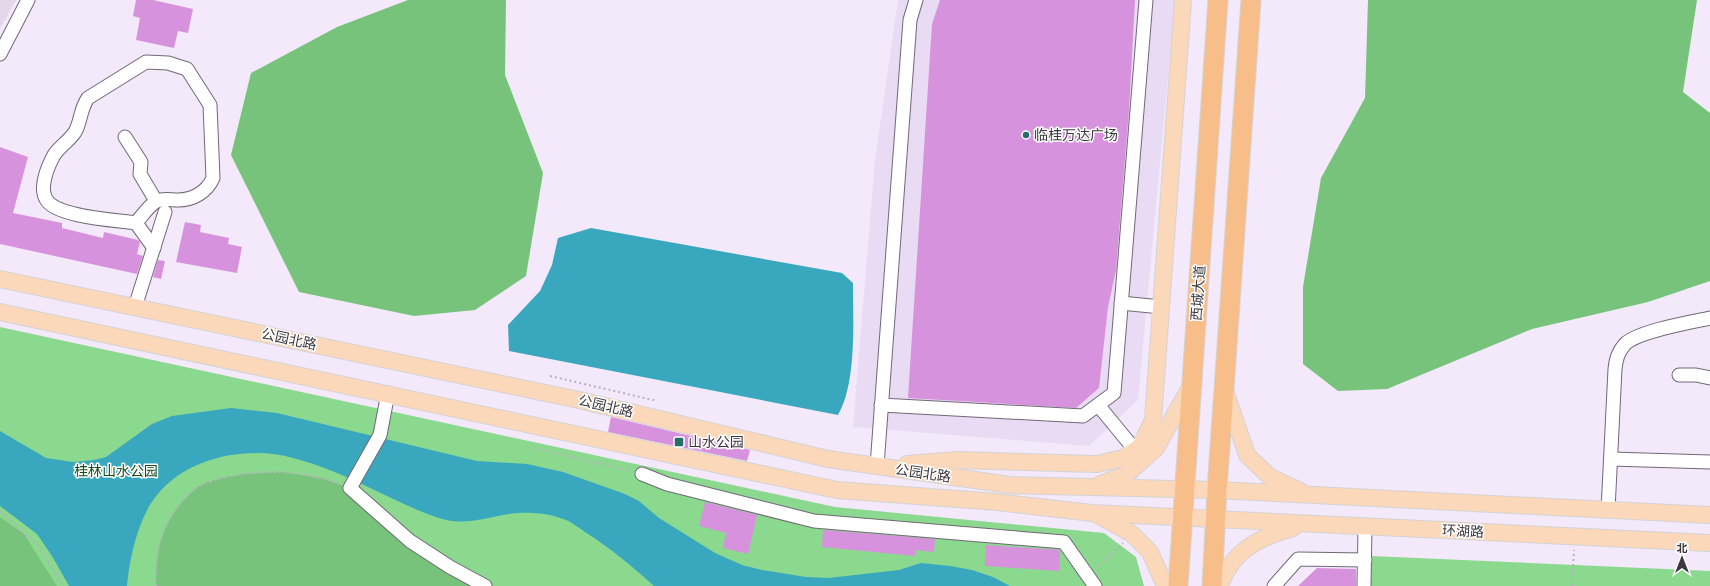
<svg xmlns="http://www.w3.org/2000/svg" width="1710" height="586" viewBox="0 0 1710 586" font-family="'DejaVu Sans','Noto Sans SC',sans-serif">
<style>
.built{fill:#e9dbf3}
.education{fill:#e5d7ea}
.green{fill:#8bd88f}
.forest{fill:#77c37b}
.water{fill:#39a8be}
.building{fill:#d792dd}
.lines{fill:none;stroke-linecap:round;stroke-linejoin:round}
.minor-casing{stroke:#716877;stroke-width:15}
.major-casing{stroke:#d4d3d5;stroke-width:18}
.highway-casing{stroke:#d4d3d5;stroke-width:21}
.path{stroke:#b8b0be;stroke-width:2;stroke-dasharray:2 3;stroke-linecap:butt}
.minor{stroke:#fff;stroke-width:13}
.major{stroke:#fad8b9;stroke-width:16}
.highway{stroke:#f7be8a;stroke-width:19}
.poi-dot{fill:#276e65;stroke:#fff;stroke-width:1.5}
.labels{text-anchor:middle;stroke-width:3;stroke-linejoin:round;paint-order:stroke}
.poi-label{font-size:14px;fill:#3c383f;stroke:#fff;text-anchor:start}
.street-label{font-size:14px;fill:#3c383f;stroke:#fff}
.park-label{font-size:14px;fill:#164b1c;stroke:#fff}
</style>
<rect width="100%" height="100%" fill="#f3e9fa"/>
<polygon class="built" points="898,0 1175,0 1138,400 1089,446 853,427 875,160"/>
<polygon class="education" points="0,0 16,0 1,27 0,27"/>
<g class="green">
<polygon points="0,327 835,507 1104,533 1136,557 1144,586 0,586"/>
<polygon points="1371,556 1710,571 1710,586 1369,586"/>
</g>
<g class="forest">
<polygon points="408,0 506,0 505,75 543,173 526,276 475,310 414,316 299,292 231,155 251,73 337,27"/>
<polygon points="1368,0 1697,0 1683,92 1710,113 1710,281 1648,302 1532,329 1387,389 1338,391 1303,364 1303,287 1321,178 1365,98"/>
<path d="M283,472L325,479L344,486L410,541L485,586H156C156,552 159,533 179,506C186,498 192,490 201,485C226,474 256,473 283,472Z"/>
<polygon points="0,517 24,534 57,586 0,586"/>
</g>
<g class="water">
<path d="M591,228L842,273L853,283C853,319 857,383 838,415L509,351L508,325L540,291L552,265L558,238Z"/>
<path d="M231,408L277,413L477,461L527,464L563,472L625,494L639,501L659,518L715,553L742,565L762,570L806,577L828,578L899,570L921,563L950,566L972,570L993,577L1010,586H654C632,566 610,548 585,532C579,528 573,523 566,520C550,513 526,511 509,514C485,518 463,526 439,518C414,510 392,498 368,487C344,475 319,465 293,458C248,445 187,457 157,495C139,516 129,559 127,586H69L52,556L37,534L0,506V431L46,458L73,462L94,460L106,457L152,424L172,416Z"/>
</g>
<g class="building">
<polygon points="136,0 153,0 193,9 188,33 178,31 174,48 136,40 140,18 133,16"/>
<polygon points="940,0 1135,0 1129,110 1116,270 1108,307 1099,388 1076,408 908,398 932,24"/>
<polygon points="0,147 28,157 13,213 62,223 62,228 103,238 104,232 138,240 140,242 137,254 143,256 137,274 0,244"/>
<polygon points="185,222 201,225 200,232 229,238 228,244 242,247 237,273 176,262"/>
<polygon points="158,260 165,261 161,279 153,277"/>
<polygon points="611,417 750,450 747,461 608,432"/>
<polygon points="705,502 757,515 748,554 723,548 726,533 699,526"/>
<polygon points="823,530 935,539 934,552 915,550 915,556 822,547"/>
<polygon points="986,545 1060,550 1059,571 985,566"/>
<polygon points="1317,568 1356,569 1356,586 1298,586"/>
</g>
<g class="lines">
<g class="minor-casing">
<g id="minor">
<polyline points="0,54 28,0"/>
<polyline points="125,137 141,162 140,174 156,201"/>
<path d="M136,223C142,216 149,205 157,201C164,198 171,200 178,200C193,200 207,192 213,178L210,105L187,69L168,63L146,62L88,98C80,109 81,122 75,132C69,141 60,146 54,155C48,166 39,187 46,199C55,217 116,220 136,223L154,248"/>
<polyline points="1121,303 1161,307"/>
<polyline points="135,307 165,212"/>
<polyline points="1679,375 1696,375 1710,378"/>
<polyline points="388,393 380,435 350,488 410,541 450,567 485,586"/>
<polyline points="881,405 1083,416 1114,393 1146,0"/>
<polyline points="1098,405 1135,450"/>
<polyline points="1611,459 1710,462"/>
<polyline points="877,466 910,20 916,0"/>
<polyline points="642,474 667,484 814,521 1064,542 1095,586"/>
<path d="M1608,510L1615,369C1616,359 1618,352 1625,344C1638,331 1691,322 1710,318"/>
<polyline points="1274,586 1298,559 1365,560"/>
<polyline points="1364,586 1365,527"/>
</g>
</g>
<g class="major-casing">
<g id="major">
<polyline points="0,279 579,400 828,459 1010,485 1217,490 1710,515"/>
<polyline points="0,312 837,490 997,502 1092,513 1710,543"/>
<polyline points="1225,391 1247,455 1270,477 1302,492"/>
<polyline points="907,464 957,460 1097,464 1123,458 1140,447 1153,420 1183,0"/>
<polyline points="1099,485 1127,474 1156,448 1191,386"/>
<polyline points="1096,514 1132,534 1150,552 1165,586"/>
<path d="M1220,586C1231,551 1260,537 1293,528"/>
</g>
</g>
<g class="highway-casing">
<g id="highway">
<polyline points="1178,586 1218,0"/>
<polyline points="1212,586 1217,490 1251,0"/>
</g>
</g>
<g class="path">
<polyline points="550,376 657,401"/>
<polyline points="534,448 630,471"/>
<polyline points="0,511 40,547 63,586"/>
<polyline points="1097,568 1123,543"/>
<path d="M156,586C155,549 163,515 194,490C200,485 208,483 216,480C256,468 301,470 340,484"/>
<polyline points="1572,586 1574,550"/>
</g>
<use href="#minor" class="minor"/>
<use href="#major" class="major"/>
<use href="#highway" class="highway"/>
</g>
<g class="poi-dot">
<circle cx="1026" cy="135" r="4"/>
<rect x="674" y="437" width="10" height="10" rx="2"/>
</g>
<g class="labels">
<g class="poi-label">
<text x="1034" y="140">临桂万达广场</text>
<text x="688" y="447">山水公园</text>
</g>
<g class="street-label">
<text transform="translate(1198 293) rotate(-86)" y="5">西城大道</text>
<text transform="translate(289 339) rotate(12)" y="5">公园北路</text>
<text transform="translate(606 406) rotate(13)" y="5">公园北路</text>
<text transform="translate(923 473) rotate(8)" y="5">公园北路</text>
<text transform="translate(1463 531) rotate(3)" y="5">环湖路</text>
</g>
<g class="park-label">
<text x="116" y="476">桂林山水公园</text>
</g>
</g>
<g transform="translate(1682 558)" stroke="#ffffff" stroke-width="3" paint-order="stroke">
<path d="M0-3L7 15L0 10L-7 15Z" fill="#3c383f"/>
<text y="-6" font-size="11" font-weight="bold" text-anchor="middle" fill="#3c383f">北</text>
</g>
</svg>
